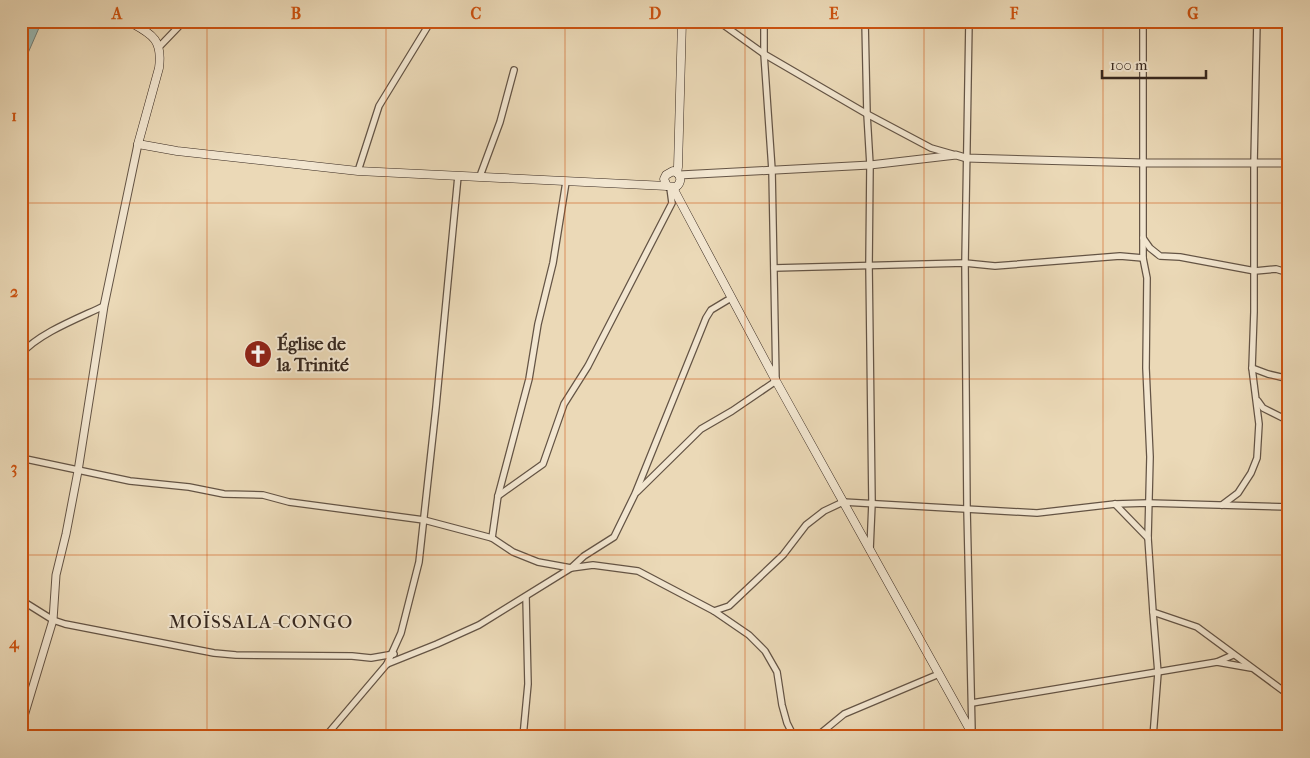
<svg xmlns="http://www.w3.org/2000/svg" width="1310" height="758" viewBox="0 0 1310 758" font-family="'IM FELL French Canon',serif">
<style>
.water{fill:#99b9b5;stroke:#727f79}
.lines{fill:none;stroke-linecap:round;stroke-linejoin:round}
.minor-casing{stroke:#645445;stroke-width:8}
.tertiary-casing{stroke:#645445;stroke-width:9}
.secondary-casing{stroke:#37281f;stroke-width:9}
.minor{stroke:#f2e6d0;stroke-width:5.5}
.tertiary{stroke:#f2e6d0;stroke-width:7}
.secondary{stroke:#f2e6d0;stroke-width:8}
.grid{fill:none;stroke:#cd520f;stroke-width:1;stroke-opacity:0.55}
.labels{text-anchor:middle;stroke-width:4;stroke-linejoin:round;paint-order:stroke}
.poi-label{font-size:18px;font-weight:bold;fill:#37281f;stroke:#f2e6d0;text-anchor:start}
.neighbourhood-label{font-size:19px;letter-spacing:1px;fill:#37281f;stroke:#f2e6d0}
.neatline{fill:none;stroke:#cd520f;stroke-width:2}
.grid-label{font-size:16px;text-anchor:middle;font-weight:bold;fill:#cd520f}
</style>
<rect width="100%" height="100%" fill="#ebd9b7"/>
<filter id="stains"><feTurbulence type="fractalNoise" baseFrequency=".004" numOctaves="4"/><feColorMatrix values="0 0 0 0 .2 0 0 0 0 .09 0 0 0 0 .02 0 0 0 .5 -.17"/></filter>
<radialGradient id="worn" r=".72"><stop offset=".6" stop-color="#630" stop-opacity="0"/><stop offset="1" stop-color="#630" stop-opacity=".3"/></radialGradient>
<polygon class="water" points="21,21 42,21 21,69"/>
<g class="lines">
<g class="minor-casing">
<g id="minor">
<polyline points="718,21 764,54 867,114 931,148 952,154"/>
<polyline points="865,21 867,114 870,165 869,265 872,503 870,550"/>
<polyline points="969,21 965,263 967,509 972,732"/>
<polyline points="1143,21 1143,238 1150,248 1160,256 1180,257 1255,271 1276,269 1289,273"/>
<polyline points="160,46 184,21"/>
<polyline points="358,171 379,106 431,21"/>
<polyline points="480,176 500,122 514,70"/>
<polyline points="1143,238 1143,258 1147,278 1146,368 1150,457 1148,538"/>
<polyline points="774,268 965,263 995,266 1120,256 1143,258"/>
<path d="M21,354C39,333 79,318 104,306"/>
<polyline points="1252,368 1268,374 1289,379"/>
<polyline points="1258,401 1263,408 1289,421"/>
<polyline points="21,458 130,481 189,487 224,494 263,495 289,502 424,520 492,538 513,552 538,562 571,568 593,565 638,571 714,611 749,635 765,651 777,672 782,705 787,723 794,737"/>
<polyline points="637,492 701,429 732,411 776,381 772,170 764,54 764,21"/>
<polyline points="498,496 543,464 564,404 588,366 672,203 670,188"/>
<polyline points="1115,504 1148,538 1153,612 1197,627 1289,695"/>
<polyline points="1222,505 1238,493 1251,473 1257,458 1259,424 1252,368 1254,312 1254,163 1257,21"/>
<polyline points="492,538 498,496 529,379 538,324 553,263 566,182"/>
<polyline points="21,600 53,620 65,624 214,653 236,655 352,656 371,658 394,654"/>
<polyline points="714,611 729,606 783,555 806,525 824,511 843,502 1037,513 1115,504 1148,503 1289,507"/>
<polyline points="1233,655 1217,662 1251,668"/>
<polyline points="387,664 401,633 419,562 436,407 458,176"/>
<polyline points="972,703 1217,662"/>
<polyline points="325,737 387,664 437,644 479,625 571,568 584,556 614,537 635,494 706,318 711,310 731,298"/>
<polyline points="523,737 528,684 526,597"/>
<polyline points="816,737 844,714 939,674"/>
<polyline points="1153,737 1158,673 1153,612"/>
</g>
</g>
<g class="tertiary-casing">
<g id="tertiary">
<polyline points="679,175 870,165 956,155 966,158 1144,163 1289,163"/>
<polyline points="21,726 53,620 56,575 66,534 78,471 104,306 138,144"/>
</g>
</g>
<g class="secondary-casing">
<g id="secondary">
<path d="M128,21C151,34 163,38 159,68L138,144L177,151L358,171L667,186"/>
<path d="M677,173L673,171L666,175L664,179L667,186L676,187C681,183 682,177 677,173L678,167L682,21"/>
<polyline points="673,188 776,381 974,737"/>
</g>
</g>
<use href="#minor" class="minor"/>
<use href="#tertiary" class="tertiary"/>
<use href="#secondary" class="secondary"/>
</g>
<path class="grid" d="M207,21V737M386,21V737M565,21V737M745,21V737M924,21V737M1103,21V737M21,203H1289M21,379H1289M21,555H1289"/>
<defs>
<g id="church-disc" transform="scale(1.4375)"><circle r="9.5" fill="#8f2418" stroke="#f2e6d0"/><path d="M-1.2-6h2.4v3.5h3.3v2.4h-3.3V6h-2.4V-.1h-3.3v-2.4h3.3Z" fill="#fff"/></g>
</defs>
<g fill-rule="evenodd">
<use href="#church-disc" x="258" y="354"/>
</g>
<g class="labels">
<g class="poi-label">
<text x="277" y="350">Église de<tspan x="277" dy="21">la Trinité</tspan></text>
</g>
<g class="neighbourhood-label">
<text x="261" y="628">MOÏSSALA-CONGO</text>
</g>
</g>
<rect width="1310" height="758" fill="none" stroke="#ebd9b7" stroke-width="55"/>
<path d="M1102 70v8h104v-8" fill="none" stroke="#37281f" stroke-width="2.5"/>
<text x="1110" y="70" font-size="15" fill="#37281f" stroke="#f2e6d0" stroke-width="4" paint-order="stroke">100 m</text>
<rect x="28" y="28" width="1254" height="702" class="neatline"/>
<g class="grid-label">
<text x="117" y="19">A</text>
<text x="296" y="19">B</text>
<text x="476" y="19">C</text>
<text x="655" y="19">D</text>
<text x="834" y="19">E</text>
<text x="1014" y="19">F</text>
<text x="1193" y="19">G</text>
<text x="14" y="121">1</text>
<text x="14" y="297">2</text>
<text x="14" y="473">3</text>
<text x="14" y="648">4</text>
</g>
<rect width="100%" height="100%" filter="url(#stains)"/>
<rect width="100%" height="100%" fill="url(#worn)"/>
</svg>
